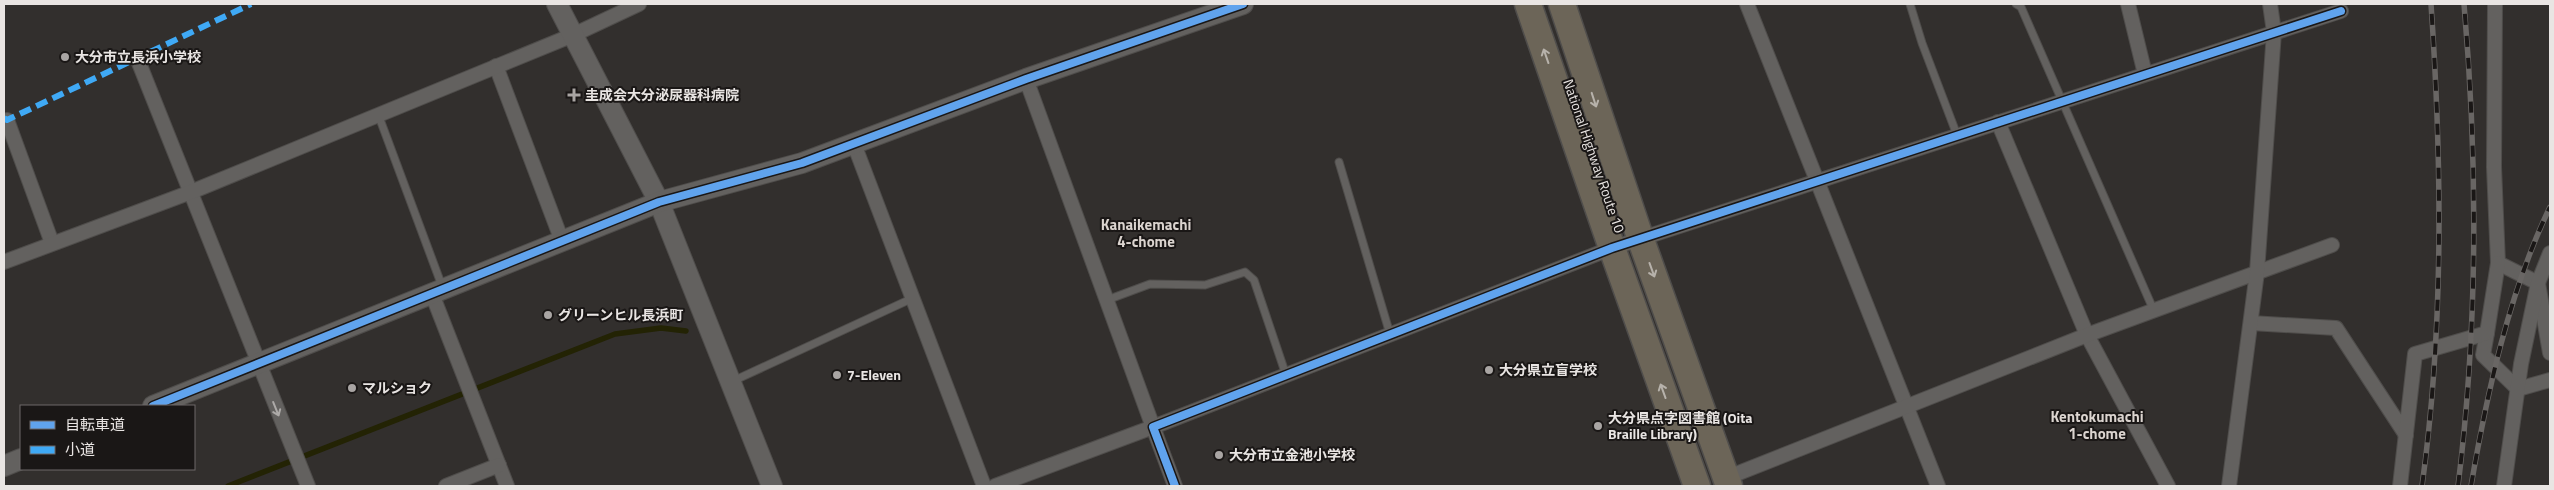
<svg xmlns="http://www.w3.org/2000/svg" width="2554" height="490" viewBox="0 0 2554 490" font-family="'Titillium Web','Noto Sans JP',sans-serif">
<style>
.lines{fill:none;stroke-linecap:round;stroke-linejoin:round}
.stream{stroke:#232304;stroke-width:5.5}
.lane-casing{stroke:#4f4d4b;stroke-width:9}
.street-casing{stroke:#4f4d4b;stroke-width:16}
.secondary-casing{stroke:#4f4d4b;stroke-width:22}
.highway-casing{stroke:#4f4d4b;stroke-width:29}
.lane{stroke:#63615f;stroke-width:7}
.street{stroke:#63615f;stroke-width:14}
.secondary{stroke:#63615f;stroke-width:20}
.highway{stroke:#6c6558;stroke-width:26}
.rail-casing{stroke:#696664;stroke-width:5.5}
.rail{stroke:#1a1716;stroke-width:4;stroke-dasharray:11;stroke-linecap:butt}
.quiet{stroke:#3fa9f5;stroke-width:6;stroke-dasharray:12 6;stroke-linecap:butt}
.cycleway-casing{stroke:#1a1716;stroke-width:11}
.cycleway{stroke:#60a3ed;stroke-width:8}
.oneway{stroke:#b7b2ab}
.oneway2{stroke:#adaaa8}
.poi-dot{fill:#a9a5a3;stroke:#1a1716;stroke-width:2}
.labels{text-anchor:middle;stroke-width:4;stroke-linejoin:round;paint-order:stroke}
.poi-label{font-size:14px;font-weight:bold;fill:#e9e5e3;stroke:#1a1716;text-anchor:start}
.street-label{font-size:14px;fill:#e9e5e3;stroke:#1a1716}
.neighbourhood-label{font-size:15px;font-weight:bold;fill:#dbd4cf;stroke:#1a1716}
</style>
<rect width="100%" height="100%" fill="#322f2d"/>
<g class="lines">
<polyline class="stream" points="228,486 615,334 661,328 686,331"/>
<g class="lane-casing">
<g id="lane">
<polyline points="1910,4 1922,43 1957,135"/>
<polyline points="2016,4 2021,7 2154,311"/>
<polyline points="378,114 442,286"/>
<polyline points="1339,162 1390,334"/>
<polyline points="1107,300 1150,284 1205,285 1245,272 1254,280 1286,375"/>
<polyline points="733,381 913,298"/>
</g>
</g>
<g class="street-casing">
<g id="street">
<polyline points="1747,4 1938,486"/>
<polyline points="2128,4 2145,74"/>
<polyline points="2495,4 2494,167 2498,263 2538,283 2550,353"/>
<polyline points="137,58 308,486"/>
<polyline points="496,66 562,241"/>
<polyline points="7,120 52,243"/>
<polyline points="1998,122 2087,335 2168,486"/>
<polyline points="854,144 984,486"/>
<polyline points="4,262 191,192 573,35 639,4"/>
<polyline points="432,294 507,486"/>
<polyline points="2251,323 2336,328 2406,435"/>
<polyline points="2487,333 2483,355 2518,389 2550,380"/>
<polyline points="1726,478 2087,335 2332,245"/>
<polyline points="446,486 499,465"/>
<polyline points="995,486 1153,427 1026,79"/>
<polyline points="1175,486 1153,427 1612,248 2341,11"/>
<polyline points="2229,486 2257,272 2274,32 2270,4"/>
<polyline points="2400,486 2415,354 2487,333 2498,263"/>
<polyline points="2504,486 2521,364 2538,283 2550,253"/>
</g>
</g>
<g class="secondary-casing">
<g id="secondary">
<polyline points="557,4 659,202 772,486"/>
<polyline points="153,406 659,202 802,163 1026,79 1243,4"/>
<polyline points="4,466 21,459"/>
</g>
</g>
<g class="highway-casing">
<g id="highway">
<polyline points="1528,4 1612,248 1697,486"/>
<polyline points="1562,4 1641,240 1729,486"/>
</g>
</g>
<use href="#lane" class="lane"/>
<use href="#street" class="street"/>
<use href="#secondary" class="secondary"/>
<use href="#highway" class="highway"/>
<g class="rail-casing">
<g id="rail">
<path d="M2422,486C2444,327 2442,164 2431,4"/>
<path d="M2458,486C2478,326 2478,165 2464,4"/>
<path d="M2471,486C2487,393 2509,292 2550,207"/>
</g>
</g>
<use href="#rail" class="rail"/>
<polyline class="quiet" points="4,118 7,120 251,4"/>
<g class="cycleway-casing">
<g id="cycleway">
<polyline points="153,406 659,202 802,163 1026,79 1243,4"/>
<polyline points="1175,486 1153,427 1612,248 2341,11"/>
</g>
</g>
<use href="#cycleway" class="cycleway"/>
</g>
<defs><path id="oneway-shaft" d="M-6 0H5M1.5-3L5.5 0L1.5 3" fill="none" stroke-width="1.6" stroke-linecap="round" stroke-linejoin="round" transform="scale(1.25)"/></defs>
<g class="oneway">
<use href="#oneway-shaft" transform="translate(1546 56) rotate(-109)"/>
<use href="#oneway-shaft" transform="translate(1594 100) rotate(72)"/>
<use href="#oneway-shaft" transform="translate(1652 270) rotate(70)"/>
<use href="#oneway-shaft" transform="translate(1663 391) rotate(-110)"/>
</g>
<use class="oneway2" href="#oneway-shaft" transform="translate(276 409) rotate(68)"/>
<g class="poi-dot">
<circle cx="65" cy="57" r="5"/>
<path d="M571.5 87.5h5v5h5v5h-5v5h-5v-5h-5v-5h5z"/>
<circle cx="548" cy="315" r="5"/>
<circle cx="1489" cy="370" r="5"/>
<circle cx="837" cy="375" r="5"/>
<circle cx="352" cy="388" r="5"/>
<circle cx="1598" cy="426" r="5"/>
<circle cx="1219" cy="455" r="5"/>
</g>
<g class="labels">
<g class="poi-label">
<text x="75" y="62">大分市立長浜小学校</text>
<text x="585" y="100">圭成会大分泌尿器科病院</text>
<text x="558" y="320">グリーンヒル長浜町</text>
<text x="1499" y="375">大分県立盲学校</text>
<text x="847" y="380">7-Eleven</text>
<text x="362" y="393">マルショク</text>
<text x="1608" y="423">大分県点字図書館 (Oita<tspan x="1608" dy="16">Braille Library)</tspan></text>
<text x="1229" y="460">大分市立金池小学校</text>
</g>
<g class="street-label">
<text transform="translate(1594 156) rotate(71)" y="5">National Highway Route 10</text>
</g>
<g class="neighbourhood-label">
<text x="1146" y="230">Kanaikemachi<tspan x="1146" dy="17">4-chome</tspan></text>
<text x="2097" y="422">Kentokumachi<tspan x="2097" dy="17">1-chome</tspan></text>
</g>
</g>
<rect width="2554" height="490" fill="none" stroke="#e9e5e3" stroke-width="10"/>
<rect x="20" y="405" width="175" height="65" fill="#1a1716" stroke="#6d6968"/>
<rect x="30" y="421" width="25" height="8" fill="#60a3ed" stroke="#6d6968"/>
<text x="65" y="430" font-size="15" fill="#e9e5e3">自転車道</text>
<rect x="30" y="446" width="25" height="8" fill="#3fa9f5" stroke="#6d6968"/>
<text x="65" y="455" font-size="15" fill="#e9e5e3">小道</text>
</svg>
